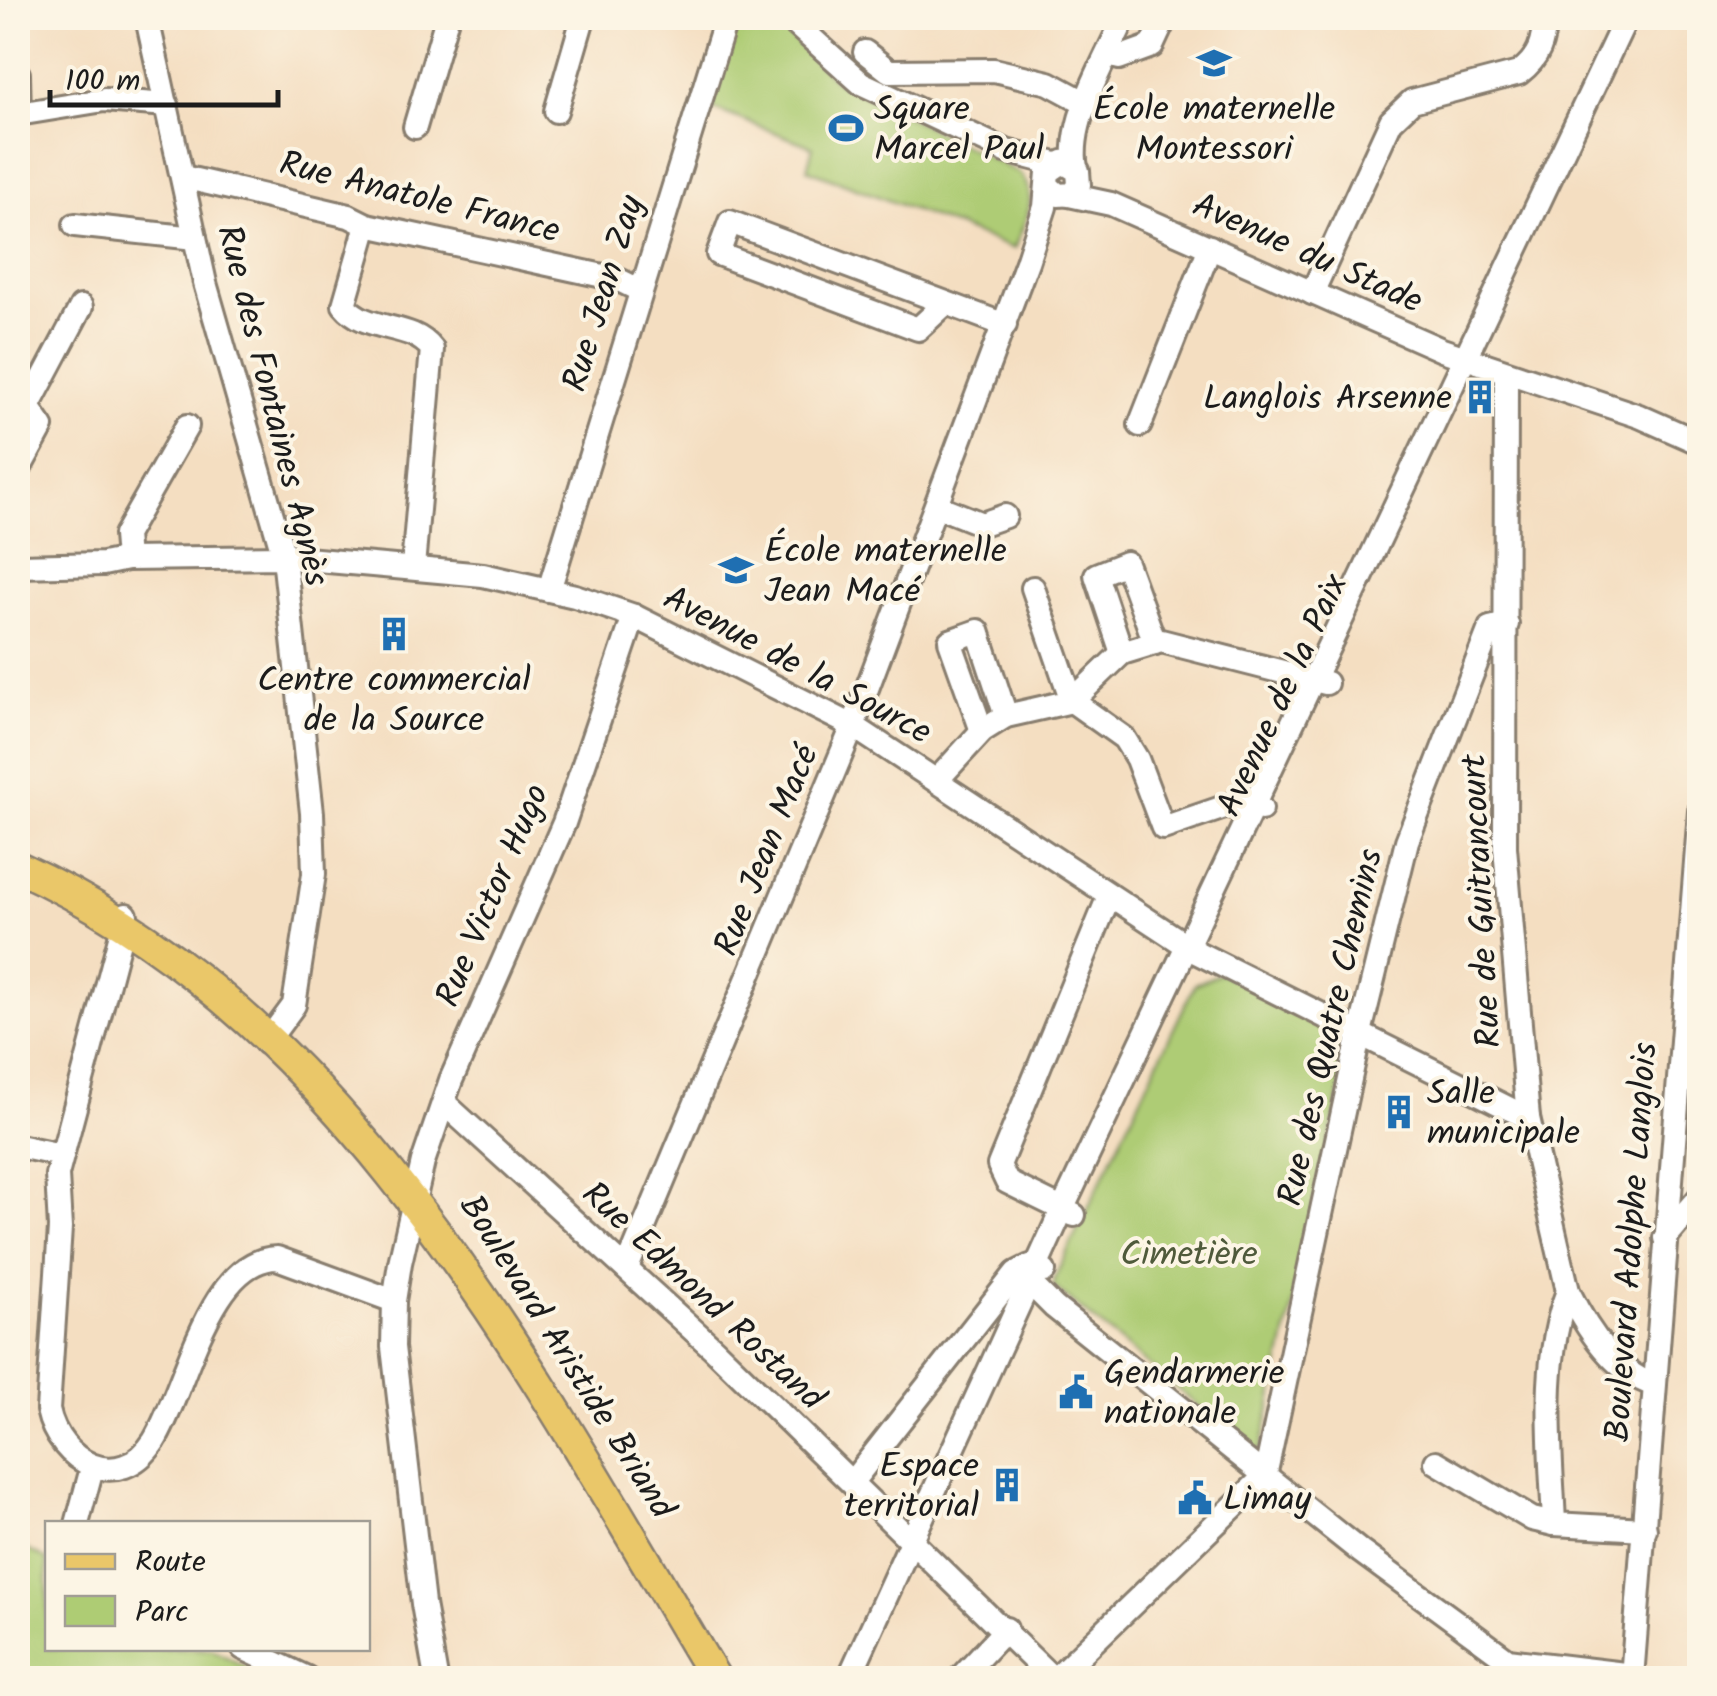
<svg xmlns="http://www.w3.org/2000/svg" width="1717" height="1696" viewBox="0 0 1717 1696" font-family="Kalam,sans-serif">
<style>
.green{fill:#aecc74;stroke:#657448;stroke-width:2.5}
.lines{fill:none;stroke-linecap:round;stroke-linejoin:round}
.minor-casing{stroke:#887d6e;stroke-width:28}
.major-casing{stroke:#887d6e;stroke-width:35}
.minor{stroke:#fff;stroke-width:22}
.major{stroke:#eac769;stroke-width:30}
.labels{text-anchor:middle;stroke-width:8;stroke-linejoin:round;paint-order:stroke}
.poi-label{font-size:35px;fill:#1c1c1c;stroke:#fcf5e5;text-anchor:start}
.street-label{font-size:35px;fill:#1c1c1c;stroke:#fcf5e5}
.park-label{font-size:35px;fill:#4f5a3b;stroke:#fcf5e5}
</style>
<rect width="100%" height="100%" fill="#fcf5e5"/>
<filter id="ink" filterUnits="userSpaceOnUse"><feTurbulence type="fractalNoise" baseFrequency=".01" numOctaves="2"/><feDisplacementMap in="SourceGraphic" scale="20" xChannelSelector="R" yChannelSelector="G"/><feConvolveMatrix kernelMatrix="1 2 1 2 8 2 1 2 1" color-interpolation-filters="sRGB"/></filter>
<filter id="wash" filterUnits="userSpaceOnUse"><feTurbulence type="fractalNoise" baseFrequency=".0048" numOctaves="4" result="noise"/><feDisplacementMap in="SourceGraphic" scale="40" xChannelSelector="R" yChannelSelector="G"/><feGaussianBlur stdDeviation="2.25" result="paint"/><feColorMatrix in="noise" values="0 0 0 0 0 0 0 0 0 0 0 0 0 0 0 0 0 1.4 0 .05"/><feComposite in="paint" operator="in"/></filter>
<g filter="url(#wash)">
<rect width="100%" height="100%" fill="#f4dec1"/>
<g class="green">
<path d="M738,18H773L835,80L1019,173C1041,197 1024,222 1014,249L807,169L813,147L711,108Z"/>
<polygon points="1221,973 1338,1032 1347,1059 1261,1449 1252,1451 1054,1287 1054,1279 1195,984"/>
<polygon points="18,1545 47,1560 48,1648 211,1649 267,1678 18,1678"/>
</g>
</g>
<g filter="url(#ink)">
<g class="lines">
<g class="minor-casing">
<g id="minor">
<polyline points="147,18 205,283 284,557 312,813 314,874 294,1005 266,1043"/>
<polyline points="789,18 861,83 1006,151 1056,164"/>
<polyline points="865,52 889,71 994,70 1049,83 1088,104"/>
<polyline points="1108,55 1119,58 1152,46 1165,18"/>
<polyline points="18,74 19,114"/>
<polyline points="556,111 583,18"/>
<polyline points="18,114 104,100 167,105"/>
<polyline points="415,127 447,18"/>
<path d="M1076,168C1067,121 1106,60 1124,18"/>
<polyline points="183,177 349,216 367,225 617,279 639,290"/>
<polyline points="1069,195 1111,204 1442,350 1639,416 1700,443"/>
<polyline points="75,225 195,238"/>
<path d="M367,225L344,305C368,334 410,321 432,349L413,567"/>
<path d="M1312,293L1391,121L1412,101L1519,73C1540,57 1543,43 1545,18"/>
<polyline points="946,303 918,329 718,254 730,222 1005,325"/>
<path d="M1506,372L1505,847L1528,1118L1568,1291C1586,1328 1613,1371 1652,1384"/>
<polyline points="1140,425 1210,247"/>
<polyline points="18,471 42,427 28,407 81,307"/>
<polyline points="937,506 982,524 1005,516"/>
<polyline points="127,559 125,535 187,426"/>
<polyline points="18,566 103,564 127,559 284,557 483,575 575,596 634,616 853,726 1198,953 1528,1118"/>
<polyline points="1033,588 1072,701 1124,738 1137,759 1163,828 1245,800 1261,809"/>
<polyline points="549,590 726,18"/>
<polyline points="1122,653 1096,575 1126,563 1155,643"/>
<polyline points="982,731 950,641 978,631 1006,716"/>
<polyline points="938,779 982,731 1006,716 1072,701 1122,653 1161,641 1326,683"/>
<path d="M126,915L57,1175L60,1228L48,1410C59,1462 119,1495 154,1441C185,1392 208,1259 277,1258L394,1301"/>
<polyline points="444,1103 714,1349 1052,1678"/>
<polyline points="18,1146 61,1155"/>
<polyline points="1074,1215 1007,1182 999,1165 1109,896"/>
<polyline points="1665,1238 1700,1197"/>
<polyline points="627,1268 853,726 1027,262 1045,207 1048,172 1063,162 1078,171 1079,185 1073,194 1058,195 1048,186"/>
<polyline points="1029,1282 1054,1307 1361,1552 1508,1660 1633,1675"/>
<path d="M1568,1291C1540,1364 1551,1448 1554,1524L1645,1529"/>
<polyline points="1436,1462 1532,1519 1554,1524"/>
<polyline points="852,1482 1016,1273 1030,1266 1044,1271"/>
<polyline points="77,1524 92,1468"/>
<polyline points="243,1648 307,1678"/>
<polyline points="436,1678 423,1604 393,1347 394,1301 400,1263 423,1162 451,1080 564,823 634,616"/>
<polyline points="849,1678 1062,1210 1626,18"/>
<polyline points="960,1678 1006,1629"/>
<polyline points="1056,1678 1265,1476 1359,1037 1407,841 1490,628 1507,624"/>
<polyline points="1632,1678 1700,811"/>
</g>
</g>
<g class="major-casing">
<path id="major" d="M18,867C352,1019 536,1379 715,1678"/>
</g>
<use href="#minor" class="minor"/>
<use href="#major" class="major"/>
</g>
</g>
<defs>
<g id="school-bare" transform="scale(2.7)"><path d="M0-5L7-2L0 1L-7-2ZM-4 1L0 2.5L4 1V4Q0 6-4 4Z" fill="#1f6fb2" stroke="#fcf5e5" stroke-width="2.5" paint-order="stroke"/></g>
<g id="stadium-bare" transform="scale(2.7)"><path d="M0-5a6.5 5 0 1 0 0 10a6.5 5 0 1 0 0-10ZM-3.5-1.8h7v3.6h-7Z" fill="#1f6fb2" stroke="#fcf5e5" stroke-width="2.5" paint-order="stroke"/></g>
<g id="building-bare" transform="scale(2.7)"><path d="M-4-6H4V6H1V3H-1V6H-4ZM-2.5-4.3h1.7v1.8h-1.7ZM.8-4.3h1.7v1.8H.8ZM-2.5-1h1.7V.8h-1.7ZM.8-1h1.7V.8H.8Z" fill="#1f6fb2" stroke="#fcf5e5" stroke-width="2.5" paint-order="stroke"/></g>
<g id="civic-bare" transform="scale(2.7)"><path d="M-.6-6.5H3V-4.5H.6V-3L4-1V1h2V6H-6V1h2V-1L-.6-3ZM-1.2 2.5V6h2.4V2.5Z" fill="#1f6fb2" stroke="#fcf5e5" stroke-width="2.5" paint-order="stroke"/></g>
</defs>
<g fill-rule="evenodd">
<use href="#school-bare" x="1214" y="63"/>
<use href="#stadium-bare" x="846" y="128"/>
<use href="#building-bare" x="1480" y="397"/>
<use href="#school-bare" x="736" y="570"/>
<use href="#building-bare" x="394" y="634"/>
<use href="#building-bare" x="1399" y="1112"/>
<use href="#civic-bare" x="1076" y="1392"/>
<use href="#building-bare" x="1007" y="1485"/>
<use href="#civic-bare" x="1195" y="1498"/>
</g>
<g class="labels">
<g class="poi-label">
<text x="874" y="120">Square<tspan x="874" dy="40">Marcel Paul</tspan></text>
<text x="1214" y="120" text-anchor="middle">École maternelle<tspan x="1214" dy="40">Montessori</tspan></text>
<text x="1452" y="409" text-anchor="end">Langlois Arsenne</text>
<text x="764" y="562">École maternelle<tspan x="764" dy="40">Jean Macé</tspan></text>
<text x="394" y="691" text-anchor="middle">Centre commercial<tspan x="394" dy="40">de la Source</tspan></text>
<text x="1427" y="1104">Salle<tspan x="1427" dy="40">municipale</tspan></text>
<text x="1104" y="1384">Gendarmerie<tspan x="1104" dy="40">nationale</tspan></text>
<text x="979" y="1477" text-anchor="end">Espace<tspan x="979" dy="40">territorial</tspan></text>
<text x="1223" y="1510">Limay</text>
</g>
<g class="street-label">
<text transform="translate(420 196) rotate(14)" y="12">Rue Anatole France</text>
<text transform="translate(1308 252) rotate(24)" y="12">Avenue du Stade</text>
<text transform="translate(602 293) rotate(-73)" y="12">Rue Jean Zay</text>
<text transform="translate(274 405) rotate(76)" y="12">Rue des Fontaines Agnès</text>
<text transform="translate(798 664) rotate(28)" y="12">Avenue de la Source</text>
<text transform="translate(1281 695) rotate(-65)" y="12">Avenue de la Paix</text>
<text transform="translate(765 850) rotate(-68)" y="12">Rue Jean Macé</text>
<text transform="translate(491 895) rotate(-67)" y="12">Rue Victor Hugo</text>
<text transform="translate(1480 901) rotate(-93)" y="12">Rue de Guitrancourt</text>
<text transform="translate(1329 1027) rotate(-77)" y="12">Rue des Quatre Chemins</text>
<text transform="translate(1630 1242) rotate(-86)" y="12">Boulevard Adolphe Langlois</text>
<text transform="translate(704 1295) rotate(43)" y="12">Rue Edmond Rostand</text>
<text transform="translate(568 1356) rotate(58)" y="12">Boulevard Aristide Briand</text>
</g>
<g class="park-label">
<text x="1189" y="1265">Cimetière</text>
</g>
</g>
<rect width="1717" height="1696" fill="none" stroke="#fcf5e5" stroke-width="60"/>
<rect x="45" y="1521" width="325" height="130" fill="#fcf5e5" stroke="#a29e95" stroke-width="2.5"/>
<rect x="65" y="1554" width="50" height="15" fill="#eac769" stroke="#a29e95" stroke-width="2.5"/>
<text x="135" y="1571" font-size="30" fill="#1c1c1c">Route</text>
<rect x="65" y="1596" width="50" height="30" fill="#aecc74" stroke="#a29e95" stroke-width="2.5"/>
<text x="135" y="1621" font-size="30" fill="#1c1c1c">Parc</text>
<path d="M50 90v15h228v-15" fill="none" stroke="#1c1c1c" stroke-width="5"/>
<text x="65" y="90" font-size="30" fill="#1c1c1c" stroke="#fcf5e5" stroke-width="8" paint-order="stroke">100 m</text>
</svg>
